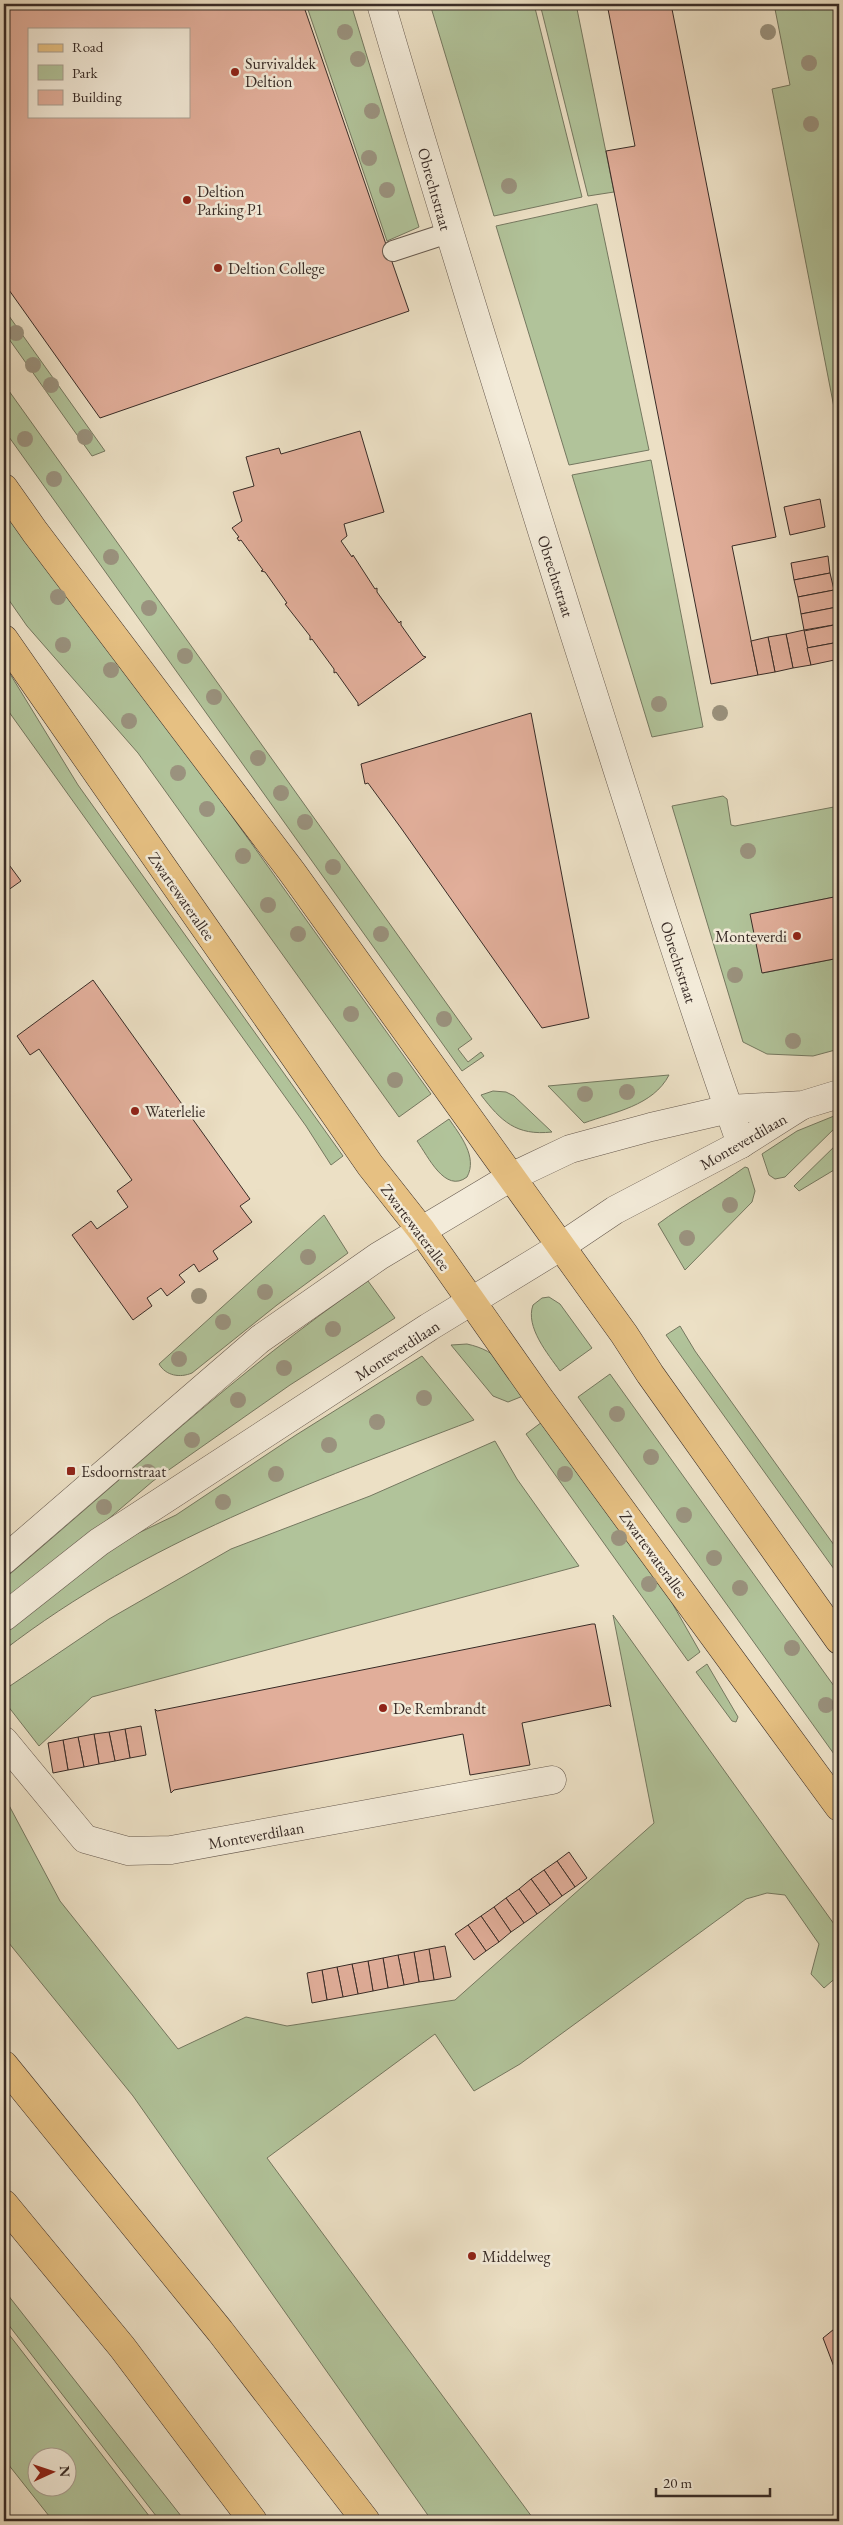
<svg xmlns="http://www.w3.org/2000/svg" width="843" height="2525" viewBox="0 0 843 2525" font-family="'EB Garamond',serif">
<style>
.green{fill:#b1c39a;stroke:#757860;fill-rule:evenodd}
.building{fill:#e1ae9a;stroke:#392c27;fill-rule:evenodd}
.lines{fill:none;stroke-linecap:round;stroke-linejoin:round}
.service-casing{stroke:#66594e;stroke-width:22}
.minor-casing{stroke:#66594e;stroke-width:29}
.tertiary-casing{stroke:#66594e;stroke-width:29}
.primary-casing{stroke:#392c27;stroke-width:29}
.motorway-casing{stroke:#392c27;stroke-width:29}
.service{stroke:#f3ebd9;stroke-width:20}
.minor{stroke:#f3ebd9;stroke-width:28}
.tertiary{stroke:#f3ebd9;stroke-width:28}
.primary{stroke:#e6c082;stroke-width:28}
.motorway{stroke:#e6c082;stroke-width:28}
.tree{fill:#9a927e}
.poi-dot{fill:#8f2418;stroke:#f3ebd9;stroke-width:2}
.labels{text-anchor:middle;stroke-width:5;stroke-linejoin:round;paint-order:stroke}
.poi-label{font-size:16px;fill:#392c27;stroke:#f3ebd9;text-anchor:start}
.street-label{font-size:16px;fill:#392c27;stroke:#f3ebd9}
</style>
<rect width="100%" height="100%" fill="#ece0c5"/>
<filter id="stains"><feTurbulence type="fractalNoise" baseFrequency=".004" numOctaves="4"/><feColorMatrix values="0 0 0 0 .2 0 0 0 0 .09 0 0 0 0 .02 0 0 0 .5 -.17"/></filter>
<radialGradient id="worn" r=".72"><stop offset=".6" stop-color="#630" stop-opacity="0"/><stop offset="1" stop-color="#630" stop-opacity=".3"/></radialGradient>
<g class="green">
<polygon points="306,4 351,4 419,227 387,241"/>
<polygon points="430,4 534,4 582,197 494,216"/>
<polygon points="540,4 576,4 614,192 588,196"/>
<polygon points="774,4 839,4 839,433 772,89 790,85"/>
<polygon points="597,204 649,450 569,465 496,226"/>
<polygon points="4,309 105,451 92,456 4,332"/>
<polygon points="4,384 472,1039 458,1049 468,1062 481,1052 484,1056 462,1071 4,430"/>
<polygon points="651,460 703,727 652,737 572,475"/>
<polygon points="4,498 431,1094 399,1117 138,753 27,626 4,593"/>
<polygon points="4,664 78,785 343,1156 331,1165 306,1126 4,705"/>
<polygon points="723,796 727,799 731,825 735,826 839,806 839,896 751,914 763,973 839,958 839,1049 813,1056 767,1054 743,1042 672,806"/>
<path d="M669,1075C653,1106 614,1112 584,1123L548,1086Z"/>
<path d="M493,1091L506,1092L514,1096L552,1132C516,1136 501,1121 481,1095Z"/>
<polygon points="839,1114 839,1124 785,1177 775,1179 769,1175 762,1154 797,1131"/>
<path d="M449,1119C460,1135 478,1157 467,1177C445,1194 428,1156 417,1141Z"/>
<polygon points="839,1142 839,1167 799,1191 794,1186"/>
<path d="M745,1167L748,1168L755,1191L752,1202L685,1270L658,1224C686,1203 717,1187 745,1167Z"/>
<path d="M324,1215L348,1253L277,1305L192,1373C180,1378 166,1376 159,1364Z"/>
<path d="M368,1281L395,1318L290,1385L153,1481L86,1538L4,1601V1579C124,1478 238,1370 368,1281Z"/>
<path d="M549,1297L560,1304L592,1348L560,1371C548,1354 525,1327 533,1305L542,1298Z"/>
<polygon points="680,1326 695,1351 839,1552 839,1576 666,1335"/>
<path d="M467,1344C499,1351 509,1369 528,1394L508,1402L493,1396L451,1345Z"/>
<path d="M422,1356L474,1420C308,1484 147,1540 4,1650V1631L103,1550L176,1515L296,1435Z"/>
<polygon points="610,1374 839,1693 839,1761 578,1397"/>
<polygon points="546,1419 647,1559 700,1652 688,1661 526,1434"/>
<polygon points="495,1441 517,1479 579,1566 92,1697 39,1746 4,1701 4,1690 109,1619 231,1549 370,1496"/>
<polygon points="613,1615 839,1931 839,1975 824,1988 811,1974 819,1944 785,1895 767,1893 746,1899 520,2064 474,2091 435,2034 267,2158 535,2521 432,2521 133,2096 4,1937 4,1796 60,1901 178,2049 246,2017 287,2026 455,2000 654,1823"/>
<polygon points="707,1664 738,1717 736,1722 732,1721 696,1672"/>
<polygon points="4,2290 185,2521 160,2521 4,2319"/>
<path d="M4,2328L153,2521H53L4,2459ZM38,2458H68V2488H38Z"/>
</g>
<g class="building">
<path d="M4,4H303L409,311L100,418L4,283ZM29,29H189V116H29Z"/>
<polygon points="607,4 671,4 776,537 732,546 758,675 711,684 606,151 635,146"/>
<polygon points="360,431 384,512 344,524 347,536 341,541 352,557 353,555 375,589 377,588 377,592 399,623 401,621 401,625 423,656 426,657 358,706 358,703 336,672 334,673 334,669 312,639 310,640 310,636 285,604 287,603 265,572 261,571 263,570 241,540 239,541 237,538 239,537 232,528 242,521 233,492 254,486 246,457 279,448 281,454"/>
<polygon points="820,499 825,527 790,535 784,507"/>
<polygon points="828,556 830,573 794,580 791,563"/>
<polygon points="830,573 834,590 798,597 794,580"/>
<polygon points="834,590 837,607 801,614 798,597"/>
<polygon points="837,607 839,624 804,630 801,614"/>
<polygon points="839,624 839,642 807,648 804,631"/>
<polygon points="804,630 811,665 793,668 786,634"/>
<polygon points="786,634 793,668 775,672 768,637"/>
<polygon points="768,637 775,672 758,675 751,641"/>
<polygon points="839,642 839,659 811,665 807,648"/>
<polygon points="531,713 589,1018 542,1028 401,828 368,783 365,784 361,764"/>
<polygon points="4,858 21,881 4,893"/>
<polygon points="839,896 839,958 762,973 750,914"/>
<polygon points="93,980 250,1199 240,1206 252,1222 213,1251 218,1259 199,1272 194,1264 179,1275 185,1282 167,1296 161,1288 147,1298 152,1306 133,1320 72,1235 91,1221 97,1229 128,1207 117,1191 132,1180 39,1049 30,1055 17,1036"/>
<polygon points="592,1624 595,1624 611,1707 609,1705 522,1723 530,1765 470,1775 463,1734 174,1790 171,1793 155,1709 157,1711"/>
<polygon points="141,1726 146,1755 130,1758 125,1729"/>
<polygon points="125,1729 130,1758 115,1761 109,1732"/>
<polygon points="109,1732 115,1761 99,1764 94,1734"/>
<polygon points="94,1734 99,1764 84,1767 78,1737"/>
<polygon points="78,1737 84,1767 68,1770 63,1740"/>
<polygon points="63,1740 68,1770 53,1773 48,1743"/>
<polygon points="569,1852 587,1878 575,1887 557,1861"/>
<polygon points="557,1861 575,1887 562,1896 544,1870"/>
<polygon points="544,1870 562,1896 550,1905 531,1879"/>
<polygon points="531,1879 550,1905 537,1914 519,1889"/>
<polygon points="519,1889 537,1914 524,1923 506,1898"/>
<polygon points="506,1898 524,1923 511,1932 494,1907"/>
<polygon points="494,1907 511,1932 499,1942 481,1916"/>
<polygon points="481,1916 499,1942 486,1951 468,1925"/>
<polygon points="468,1925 486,1951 474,1960 455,1934"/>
<polygon points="445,1946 451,1977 434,1980 429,1949"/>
<polygon points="429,1949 434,1980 419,1982 414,1952"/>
<polygon points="414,1952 419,1982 404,1985 398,1955"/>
<polygon points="398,1955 404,1985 388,1988 383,1958"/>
<polygon points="383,1958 388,1988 373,1991 368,1961"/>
<polygon points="368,1961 373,1991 358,1994 352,1964"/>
<polygon points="352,1964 358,1994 343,1997 337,1967"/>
<polygon points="337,1967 343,1997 327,2000 322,1970"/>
<polygon points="322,1970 327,2000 312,2003 307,1973"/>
<polygon points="839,2325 839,2380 823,2338"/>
</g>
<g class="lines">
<g class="service-casing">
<polyline id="service" points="393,251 448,233"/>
</g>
<g class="minor-casing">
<g id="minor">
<path d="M381,4C442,213 508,422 573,630C628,802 681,974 741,1144"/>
<polyline points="4,1741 85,1839 128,1851 171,1850 552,1780"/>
</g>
</g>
<g class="tertiary-casing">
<g id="tertiary">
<polyline points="4,1560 260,1339 379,1256 511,1177 570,1149 651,1127 729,1109 803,1105 839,1094"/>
<polyline points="4,1617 99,1542 429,1327 560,1247 615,1210 741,1144 801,1106"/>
</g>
</g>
<g class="primary-casing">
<g id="primary">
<polyline points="4,488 35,532 292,872 624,1334 650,1374 839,1640"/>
<polyline points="4,639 370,1165 422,1231 538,1396 839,1807"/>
</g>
</g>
<g class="motorway-casing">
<g id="motorway">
<polyline points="4,2065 220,2331 366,2521"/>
<polyline points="4,2204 122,2347 253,2521"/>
</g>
</g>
<use href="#service" class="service"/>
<use href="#minor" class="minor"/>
<use href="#tertiary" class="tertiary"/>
<use href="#primary" class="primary"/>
<use href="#motorway" class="motorway"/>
</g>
<g class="tree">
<circle cx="345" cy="32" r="8"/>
<circle cx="768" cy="32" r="8"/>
<circle cx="358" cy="59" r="8"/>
<circle cx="809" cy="63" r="8"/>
<circle cx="372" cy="111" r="8"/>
<circle cx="811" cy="124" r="8"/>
<circle cx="369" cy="158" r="8"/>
<circle cx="509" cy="186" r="8"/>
<circle cx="387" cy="190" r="8"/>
<circle cx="16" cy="333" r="8"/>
<circle cx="33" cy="365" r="8"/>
<circle cx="51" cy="385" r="8"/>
<circle cx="85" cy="437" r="8"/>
<circle cx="25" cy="439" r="8"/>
<circle cx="54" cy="479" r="8"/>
<circle cx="111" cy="557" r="8"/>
<circle cx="58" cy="597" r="8"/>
<circle cx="149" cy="608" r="8"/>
<circle cx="63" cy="645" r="8"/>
<circle cx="185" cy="656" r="8"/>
<circle cx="111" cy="670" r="8"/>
<circle cx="214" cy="697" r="8"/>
<circle cx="659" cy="704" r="8"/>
<circle cx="720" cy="713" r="8"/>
<circle cx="129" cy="721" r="8"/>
<circle cx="258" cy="758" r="8"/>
<circle cx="178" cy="773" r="8"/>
<circle cx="281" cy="793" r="8"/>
<circle cx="207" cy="809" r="8"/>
<circle cx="305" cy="822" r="8"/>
<circle cx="748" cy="851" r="8"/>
<circle cx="243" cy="856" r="8"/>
<circle cx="333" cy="867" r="8"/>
<circle cx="268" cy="905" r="8"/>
<circle cx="298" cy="934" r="8"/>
<circle cx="381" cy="934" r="8"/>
<circle cx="735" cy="975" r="8"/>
<circle cx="351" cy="1014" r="8"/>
<circle cx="444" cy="1019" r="8"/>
<circle cx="793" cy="1041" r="8"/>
<circle cx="395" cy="1080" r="8"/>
<circle cx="627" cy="1092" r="8"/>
<circle cx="585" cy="1094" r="8"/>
<circle cx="730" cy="1205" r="8"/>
<circle cx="687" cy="1238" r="8"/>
<circle cx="308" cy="1257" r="8"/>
<circle cx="265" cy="1292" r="8"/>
<circle cx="199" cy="1296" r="8"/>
<circle cx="223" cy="1322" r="8"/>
<circle cx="333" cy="1329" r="8"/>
<circle cx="179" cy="1359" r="8"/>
<circle cx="284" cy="1368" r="8"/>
<circle cx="424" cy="1398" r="8"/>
<circle cx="238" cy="1400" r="8"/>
<circle cx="617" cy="1414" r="8"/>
<circle cx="377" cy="1422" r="8"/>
<circle cx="192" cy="1440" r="8"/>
<circle cx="329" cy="1445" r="8"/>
<circle cx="651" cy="1457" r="8"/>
<circle cx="148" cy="1472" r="8"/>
<circle cx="276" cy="1474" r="8"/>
<circle cx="565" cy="1474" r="8"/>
<circle cx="223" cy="1502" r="8"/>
<circle cx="104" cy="1507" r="8"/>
<circle cx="684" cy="1515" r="8"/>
<circle cx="619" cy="1538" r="8"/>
<circle cx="714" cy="1558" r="8"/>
<circle cx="649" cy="1584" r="8"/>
<circle cx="740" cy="1588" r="8"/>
<circle cx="792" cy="1648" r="8"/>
<circle cx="826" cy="1705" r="8"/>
</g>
<g class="poi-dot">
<circle cx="235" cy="72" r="5"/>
<circle cx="187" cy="200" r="5"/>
<circle cx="218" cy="268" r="5"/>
<circle cx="797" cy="936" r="5"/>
<circle cx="135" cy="1111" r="5"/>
<rect x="66" y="1466" width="10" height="10" rx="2.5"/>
<circle cx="383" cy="1708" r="5"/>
<circle cx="472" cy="2256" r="5"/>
</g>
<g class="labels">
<g class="poi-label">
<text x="245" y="69">Survivaldek<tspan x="245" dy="18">Deltion</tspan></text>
<text x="197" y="197">Deltion<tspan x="197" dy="18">Parking P1</tspan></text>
<text x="228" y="274">Deltion College</text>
<text x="787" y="942" text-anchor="end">Monteverdi</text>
<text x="145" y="1117">Waterlelie</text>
<text x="81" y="1477">Esdoornstraat</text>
<text x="393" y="1714">De Rembrandt</text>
<text x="482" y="2262">Middelweg</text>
</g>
<g class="street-label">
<text transform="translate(435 189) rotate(74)" y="6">Obrechtstraat</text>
<text transform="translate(556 576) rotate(72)" y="6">Obrechtstraat</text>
<text transform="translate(182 896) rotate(55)" y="6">Zwartewaterallee</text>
<text transform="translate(679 962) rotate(72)" y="6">Obrechtstraat</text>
<text transform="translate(743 1141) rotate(-30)" y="6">Monteverdilaan</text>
<text transform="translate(416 1227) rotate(53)" y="6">Zwartewaterallee</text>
<text transform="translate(397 1350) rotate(-33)" y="6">Monteverdilaan</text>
<text transform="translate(654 1554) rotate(54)" y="6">Zwartewaterallee</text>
<text transform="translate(256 1835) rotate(-10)" y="6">Monteverdilaan</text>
</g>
</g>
<rect width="843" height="2525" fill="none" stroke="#ece0c5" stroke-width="20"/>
<rect x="5" y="5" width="833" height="2515" fill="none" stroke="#392c27" stroke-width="2.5"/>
<rect x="10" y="10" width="823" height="2505" fill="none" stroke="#392c27"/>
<rect x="28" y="28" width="162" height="90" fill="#f3ebd9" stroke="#a99f92"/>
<rect x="38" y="44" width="25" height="8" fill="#e6c082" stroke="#a99f92"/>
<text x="72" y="52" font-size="15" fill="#392c27">Road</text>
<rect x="38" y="65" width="25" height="15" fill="#b1c39a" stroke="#a99f92"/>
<text x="72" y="78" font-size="15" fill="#392c27">Park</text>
<rect x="38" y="90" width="25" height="15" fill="#e1ae9a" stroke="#a99f92"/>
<text x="72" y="102" font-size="15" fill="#392c27">Building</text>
<g transform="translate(52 2472) rotate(87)"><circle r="24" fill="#f3ebd9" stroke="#a99f92"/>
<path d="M0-4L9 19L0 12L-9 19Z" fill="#8f2418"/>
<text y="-8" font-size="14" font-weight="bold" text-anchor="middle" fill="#392c27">N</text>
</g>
<path d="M656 2488v8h114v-8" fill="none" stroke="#392c27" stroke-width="2.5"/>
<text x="663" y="2488" font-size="15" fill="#392c27" stroke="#f3ebd9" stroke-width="4" paint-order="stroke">20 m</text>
<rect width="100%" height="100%" filter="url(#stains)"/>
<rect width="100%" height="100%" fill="url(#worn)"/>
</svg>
